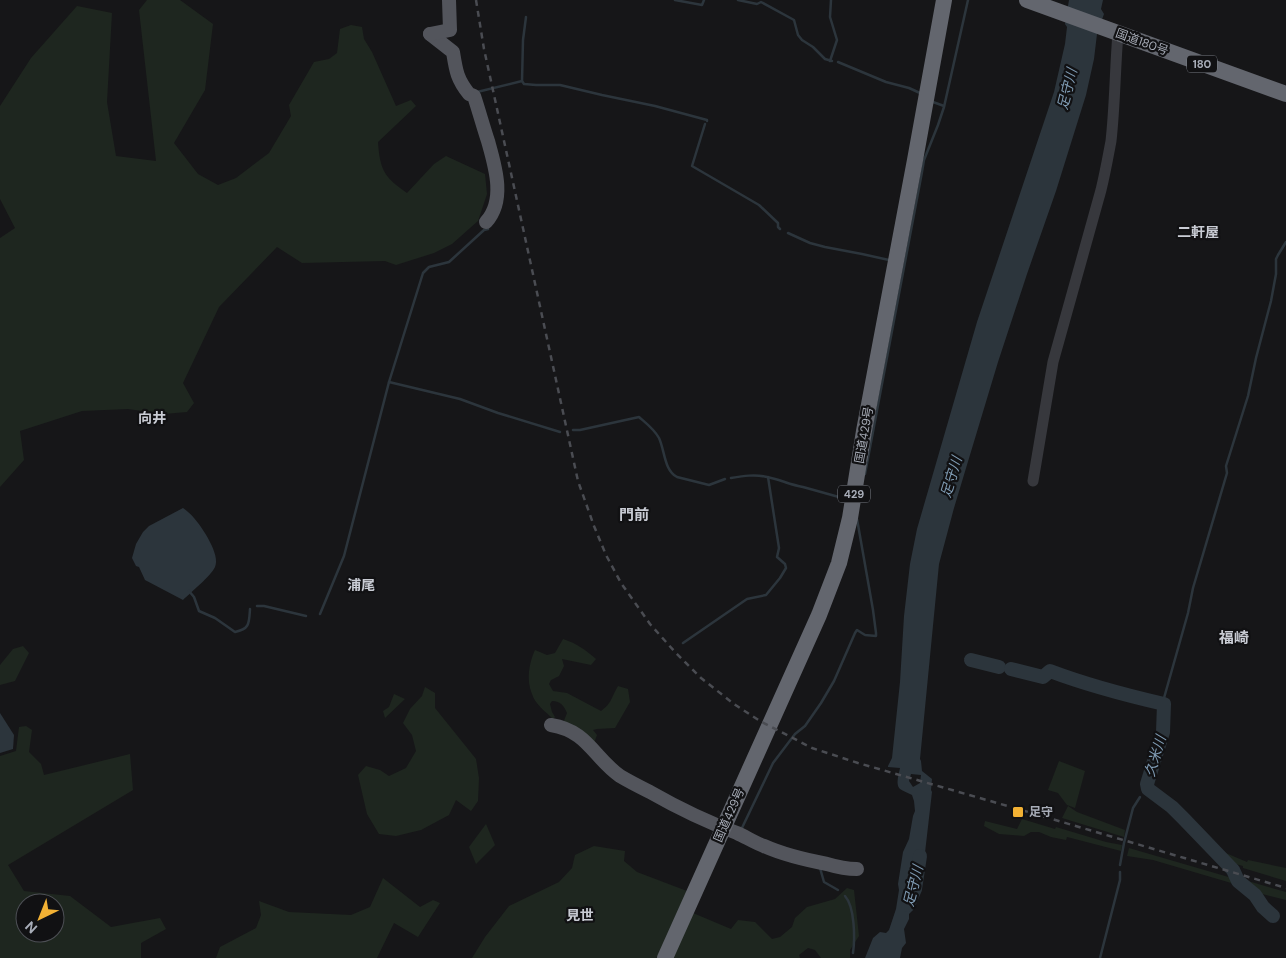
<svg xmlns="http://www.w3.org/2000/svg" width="1286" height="958" viewBox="0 0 1286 958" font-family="'DM Sans','Noto Sans JP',sans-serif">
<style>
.green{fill:#1e261f;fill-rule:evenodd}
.water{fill:#2c353c;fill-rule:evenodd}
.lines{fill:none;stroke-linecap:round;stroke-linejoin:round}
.stream{stroke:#2c353c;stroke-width:2.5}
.river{stroke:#2c353c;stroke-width:14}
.minor{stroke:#37383d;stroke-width:11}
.major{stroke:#53555c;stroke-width:14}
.highway{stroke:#63666e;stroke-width:16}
.rail{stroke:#4a4c52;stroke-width:2.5;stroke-dasharray:6 5;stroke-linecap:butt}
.poi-dot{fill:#f2b134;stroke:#111113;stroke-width:2}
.labels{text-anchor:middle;stroke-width:4.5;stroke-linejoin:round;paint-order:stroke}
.shield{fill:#111113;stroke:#7b7e86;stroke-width:1}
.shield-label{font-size:11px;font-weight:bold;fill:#a8adb8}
.street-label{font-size:12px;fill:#a8adb8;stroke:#111113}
.poi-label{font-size:12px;font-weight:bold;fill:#a8adb8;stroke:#111113;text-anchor:start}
.water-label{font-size:14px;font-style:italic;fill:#7f9bb3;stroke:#111113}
.neighbourhood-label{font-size:14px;font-weight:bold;fill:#c9ccd4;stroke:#111113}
.quarter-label{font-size:15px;font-weight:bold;fill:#c9ccd4;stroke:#111113}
</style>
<rect width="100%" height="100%" fill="#161618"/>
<g class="green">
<path d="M147,0H180L213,24L205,90L174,143L198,174L218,185L236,178L269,153L291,116L289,105L314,62L329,59L337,53L340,29L351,25L362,27L364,39L372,52L396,106L411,100L416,106L378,142C380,170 384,177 407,193L434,164L446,156L485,174L487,194L478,221L452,244L434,253L396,265L385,261L302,263L277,247L219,307L183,383L194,403L187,412L164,414L128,409L82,411L20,431L24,460L0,487V238L15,228L0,199V106L31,58L77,6L112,13L107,102L116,156L156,161L139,10Z"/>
<path d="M563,639C576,643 586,650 596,659L591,665L562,659L564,666L559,676L551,680L549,684L553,691L567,693L601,711C612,703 611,698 618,686L628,689L630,702L615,728L597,729L593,730L597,735L594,743L563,723L567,713C564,706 561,701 552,701L550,704L552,712L555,717L553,719C546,712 535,704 532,694C526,680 529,663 535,650L547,655L555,653Z"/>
<polygon points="23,646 29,653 15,681 0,685 0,665 13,649"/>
<polygon points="425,687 435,693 435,708 476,759 479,778 478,801 471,811 456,800 449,815 421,830 396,836 379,834 367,814 358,775 366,766 380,770 389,776 406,768 416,751 412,735 403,723 410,709 422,696"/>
<polygon points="394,694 405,699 385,718 383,711 389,707"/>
<path d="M26,726L32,730L29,752L41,764L44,775L130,754L133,790L8,865L24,891L70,896L111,927L160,918L166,929L141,943V958H0V756L16,751L19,727ZM25,903H55V933H25Z"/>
<polygon points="1059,761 1085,771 1075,808 1067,805 1058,793 1048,790"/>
<polygon points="1068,806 1077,812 1125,830 1124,837 1062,818"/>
<polygon points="1022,819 1055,829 1056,827 1106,842 1122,845 1121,851 1071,838 1067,837 1066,840 1051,837 1039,832 1031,832 1024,836 999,834 984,826 985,821 1017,829"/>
<polygon points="486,824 495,845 476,864 469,847"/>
<polygon points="594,846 625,851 624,861 637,872 687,891 657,958 472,958 485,937 509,906 559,882 572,868 575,855"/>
<polygon points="1129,848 1232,878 1238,885 1153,860 1127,856"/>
<polygon points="1221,851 1247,862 1248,860 1286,868 1286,881 1243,868 1243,866 1232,863"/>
<polygon points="383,878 420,907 433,900 440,903 418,937 394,923 377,958 216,958 220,947 256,928 261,915 259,901 289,912 351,915 370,907"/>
<polygon points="1241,879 1286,892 1286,900 1258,893 1253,888 1244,883"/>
<polygon points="847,888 854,890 859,936 850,950 850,958 821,958 815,950 808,948 799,955 800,958 672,958 693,913 731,929 738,920 755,922 772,939 780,937 792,927 795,918 807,907 835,899"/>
</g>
<g class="water">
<path d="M1069,0H1103L1101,9L1104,14L1097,34L1094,59L1086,95L1056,191L1027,274L998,362L954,508L939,564L920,759L921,761L922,771L932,779L931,790L932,792L923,870L921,875L916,873L914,874C912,883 914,884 916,892C917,896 915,900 915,905L913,908V910L909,914V919L904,929L906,943L902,948L900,958H865L873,938L880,932L886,933L889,930L896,909L899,890L898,884L903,852L909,839L913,816L915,811L914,801L912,795C908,793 903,791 900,789C895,784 899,774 900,768L888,767V766L892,758L900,682L904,616L910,564L917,529L977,322L1054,92L1065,44L1067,27L1065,24ZM911,774L921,775L920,783L913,787L909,781Z"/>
<path d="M183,508C187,511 191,514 194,518C202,527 221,555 215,567C211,576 190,593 183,600L145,580L139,567L136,566L132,558L136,544L143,532L149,526Z"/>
<polygon points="0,713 14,735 13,749 0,753"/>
</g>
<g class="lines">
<g class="stream">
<polyline points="675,0 702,5 704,0"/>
<polyline points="738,0 757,4 761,2 794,20 798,35 802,40 813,47 825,59 832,61"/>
<polyline points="526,17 523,40 522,81 524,84 536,85 560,85 602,95 655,106 707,120 707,121"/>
<polyline points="830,61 837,40 830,17 831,0"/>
<polyline points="838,62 886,82 909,88 920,93"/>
<polyline points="477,92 522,81"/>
<polyline points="933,102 944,106"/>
<polyline points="705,124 692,166 759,205 778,223 778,227 780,229"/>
<polyline points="788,233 810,243 825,247 862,254 889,260"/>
<polyline points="389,382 460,399 498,413 560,432"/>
<path d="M573,430H580L639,417C647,424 654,429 659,438C665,451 664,470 677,477L709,485L725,479"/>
<polyline points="865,474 922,172 924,160 938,125 944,107 968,0"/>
<path d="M731,478C743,476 755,474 767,477C779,479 790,485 803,487L846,499"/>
<path d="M189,591L194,597L199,611L215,618L235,632C250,629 249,623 250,609"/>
<polyline points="257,606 264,606 306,616"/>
<polyline points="320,614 344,556 389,382 423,273 429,267 449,262 484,230 488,229"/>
<polyline points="683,643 747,599 766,595 780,578 786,568 785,564 777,557 779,548 768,477"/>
<polyline points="1164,704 1164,698 1188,613 1193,588 1227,473 1226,466 1248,396 1256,358 1271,301 1276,274 1276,259 1278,255 1286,242"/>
<polyline points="1146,790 1148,789"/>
<polyline points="741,830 773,763 795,734 805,726 821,703 834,681 855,633 857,630 865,635 876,636 876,633 873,610 857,519"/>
<polyline points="1120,865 1124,843 1133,808 1140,797"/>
<polyline points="820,868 824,882 838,890"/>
<path d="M845,896C855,907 855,939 853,953"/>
<polyline points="1100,958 1120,880 1120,872"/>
</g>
<g class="river">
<polyline points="971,660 999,667"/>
<path d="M1011,669L1043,677L1050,671C1087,685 1125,695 1164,704L1163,732L1147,784L1148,789L1172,807L1184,819L1233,870L1238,881L1255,895L1263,907L1273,916"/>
<polyline points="908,905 915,889 920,856"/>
</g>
<path class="minor" d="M1033,481L1053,362L1101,190C1105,174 1108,157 1111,141C1115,105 1115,69 1118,33"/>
<g class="major">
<path d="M430,34L453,52C456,71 457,79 469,94L474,96C479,111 483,126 488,141C495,166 506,200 486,222"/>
<polyline points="430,34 450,30 449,0"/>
<path d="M551,725C588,731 593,757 620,776C630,782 640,787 650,792C678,808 707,822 737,833C746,837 755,843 764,846C784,855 806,860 827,864C837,867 846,869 857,869"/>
</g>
<g class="highway">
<polyline points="1027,0 1286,94"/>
<polyline points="665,958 819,615 839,563 850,518 864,431 915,160 944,0"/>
</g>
<polyline class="rail" points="476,0 484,49 578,481 594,526 606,555 621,583 650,624 675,652 701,678 734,704 760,721 812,748 858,763 1018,809 1286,888"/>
</g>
<rect class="poi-dot" x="1012" y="806" width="12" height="12" rx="2.5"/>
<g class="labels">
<g class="shield">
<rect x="1187" y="55.5" width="30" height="17" rx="4"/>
<rect x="838" y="485.5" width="32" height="17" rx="4"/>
</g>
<g class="shield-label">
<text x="1202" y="68">180</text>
<text x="854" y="498">429</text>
</g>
<g class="street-label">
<text transform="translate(1142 42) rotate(20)" y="4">国道180号</text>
<text transform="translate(864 435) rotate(-80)" y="4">国道429号</text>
<text transform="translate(729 815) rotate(-66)" y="4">国道429号</text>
</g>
<g class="poi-label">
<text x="1029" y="816">足守</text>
</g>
<g class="water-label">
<text transform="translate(1067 89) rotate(-76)" y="5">足守川</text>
<text transform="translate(951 477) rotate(-73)" y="5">足守川</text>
<text transform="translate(1155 756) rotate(-73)" y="5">久米川</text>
<text transform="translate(913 886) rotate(-76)" y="5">足守川</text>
</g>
<g class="neighbourhood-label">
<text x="1198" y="237">二軒屋</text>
<text x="152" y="423">向井</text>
<text x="361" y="590">浦尾</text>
<text x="580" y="920">見世</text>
</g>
<g class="quarter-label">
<text x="634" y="520">門前</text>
<text x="1234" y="643">福崎</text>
</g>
</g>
<g transform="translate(40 918) rotate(223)"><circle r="24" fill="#111113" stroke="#4d4f55"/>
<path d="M0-4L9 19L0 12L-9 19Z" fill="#f2b134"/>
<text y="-8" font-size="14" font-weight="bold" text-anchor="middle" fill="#a8adb8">N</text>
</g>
</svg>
